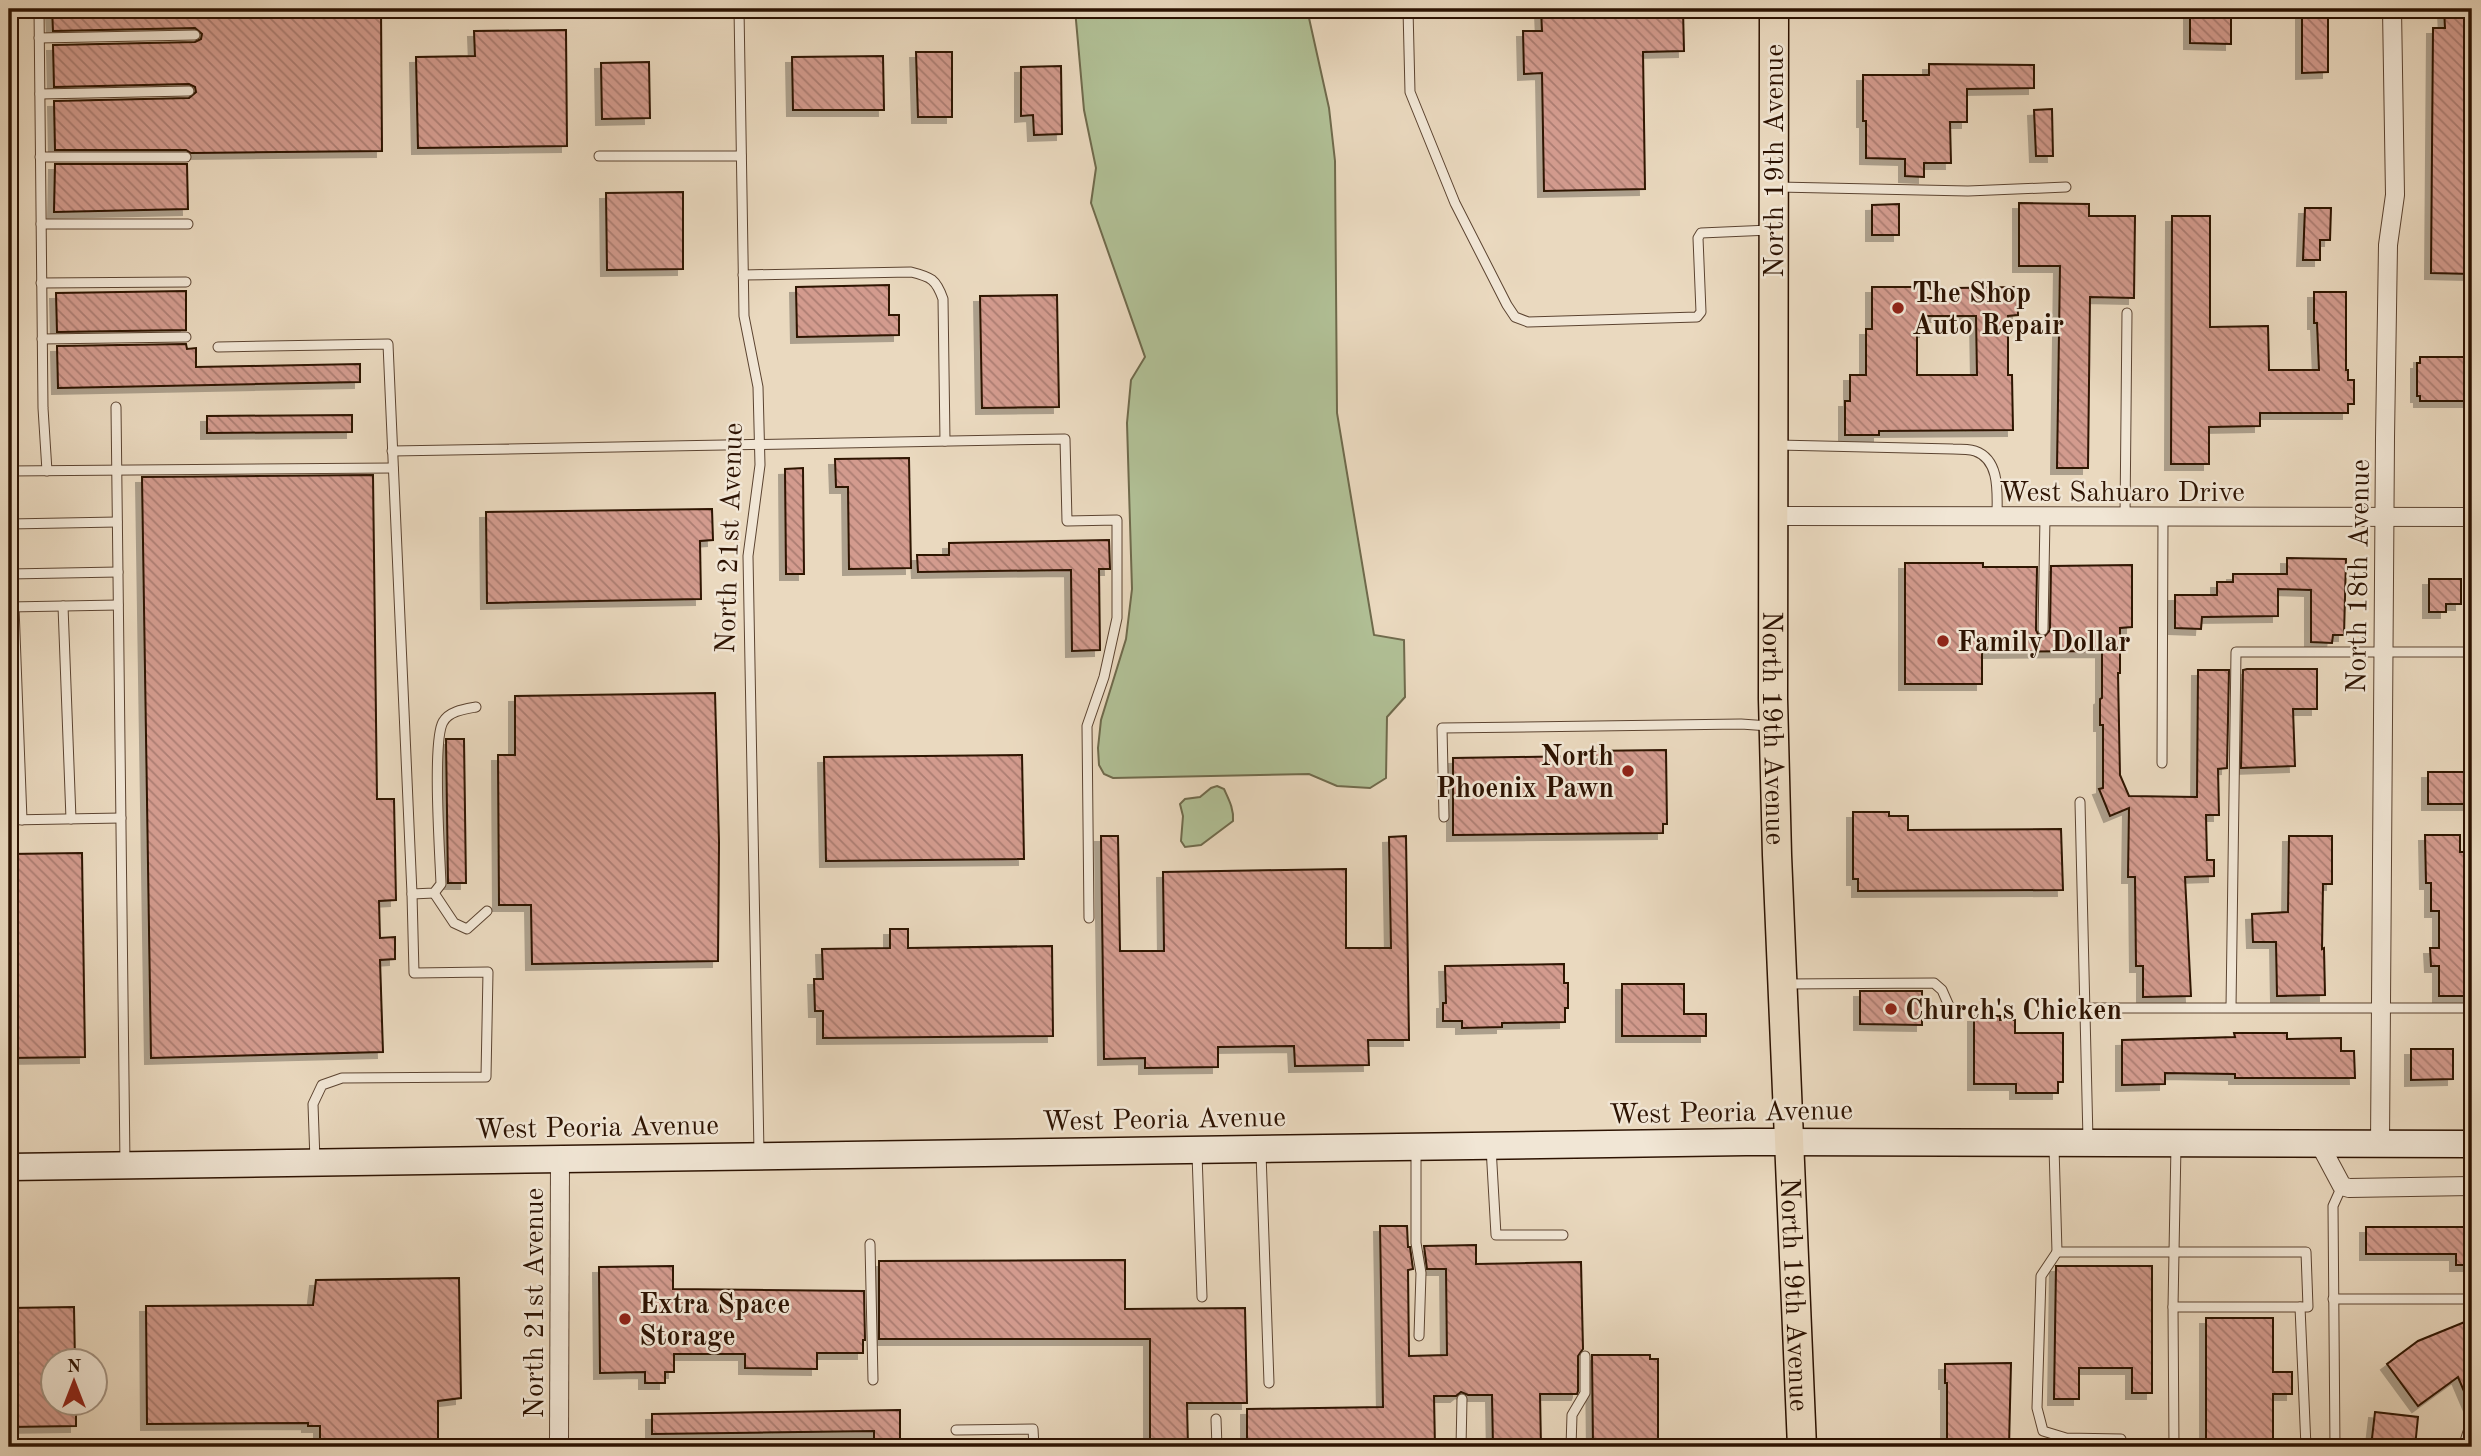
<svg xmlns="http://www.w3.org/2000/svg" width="2481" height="1456" viewBox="0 0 2481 1456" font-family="'Old Standard TT',serif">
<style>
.green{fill:#b1c096;stroke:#6f6a4c;stroke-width:2}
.building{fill:url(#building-back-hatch);stroke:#2d1302;stroke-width:2;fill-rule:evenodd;filter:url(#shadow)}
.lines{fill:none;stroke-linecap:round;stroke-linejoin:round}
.lane-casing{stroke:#5c4431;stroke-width:11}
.street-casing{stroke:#5c4431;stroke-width:20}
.secondary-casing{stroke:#2d1302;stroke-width:29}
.primary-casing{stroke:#2d1302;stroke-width:31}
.lane{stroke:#f1e6d5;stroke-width:9}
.street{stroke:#f1e6d5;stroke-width:18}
.secondary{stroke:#f1e6d5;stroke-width:26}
.primary{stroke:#ead9bf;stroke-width:28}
.poi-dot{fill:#8f2418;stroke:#f1e6d5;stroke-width:2.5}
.labels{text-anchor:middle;stroke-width:5;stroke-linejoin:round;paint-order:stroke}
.street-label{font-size:28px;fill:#2d1302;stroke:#f1e6d5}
.poi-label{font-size:28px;font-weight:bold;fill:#2d1302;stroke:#f1e6d5;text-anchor:start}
</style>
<defs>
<pattern id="building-back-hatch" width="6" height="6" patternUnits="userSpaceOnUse" patternTransform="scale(1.75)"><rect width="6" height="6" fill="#d39b8e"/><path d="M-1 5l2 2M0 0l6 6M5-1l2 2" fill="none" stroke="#ac7d72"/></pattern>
<filter id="shadow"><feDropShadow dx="-6" dy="6" stdDeviation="0" flood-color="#0004"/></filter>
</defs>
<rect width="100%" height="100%" fill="#ead9bf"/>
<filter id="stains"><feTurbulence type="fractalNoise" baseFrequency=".00286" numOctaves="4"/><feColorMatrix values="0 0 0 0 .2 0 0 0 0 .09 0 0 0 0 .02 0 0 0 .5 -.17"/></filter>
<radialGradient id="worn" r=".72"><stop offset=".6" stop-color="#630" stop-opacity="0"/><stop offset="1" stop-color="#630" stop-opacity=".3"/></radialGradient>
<g class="green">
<polygon points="1075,9 1307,9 1329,108 1335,161 1337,413 1374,635 1404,640 1405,697 1387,717 1386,778 1370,788 1337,786 1309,774 1113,778 1104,774 1099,765 1098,748 1101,720 1126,639 1132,589 1127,423 1131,380 1145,357 1091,203 1096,168 1084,110"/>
<path d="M1217,786L1224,789C1229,800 1234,809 1233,821L1201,845L1185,847L1181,841L1183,816L1180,804L1185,799L1200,797L1211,788Z"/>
</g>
<g class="building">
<polygon points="52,9 381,9 382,151 191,153 186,150 55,150 54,101 189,98 196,92 195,87 189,84 54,87 53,45 195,42 201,39 202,34 195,28 53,31"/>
<polygon points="1541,9 1683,9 1684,51 1643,52 1645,189 1544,191 1542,73 1524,74 1523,31 1542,31"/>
<polygon points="2190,9 2231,9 2231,44 2190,43"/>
<polygon points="2444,9 2472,9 2472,274 2431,273 2433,28 2445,28"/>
<polygon points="2302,14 2328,14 2328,72 2302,73"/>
<polygon points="566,30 567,146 418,148 416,57 475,56 474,31"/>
<polygon points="916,52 952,52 952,117 918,117"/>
<polygon points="883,56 884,110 793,110 792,57"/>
<polygon points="649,62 650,118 602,119 601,63"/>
<polygon points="1929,64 2034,65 2034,88 1967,89 1967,122 1950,122 1951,163 1924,163 1924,177 1905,176 1905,159 1866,158 1866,121 1863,121 1863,75 1929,75"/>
<polygon points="1061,66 1062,134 1034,135 1033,115 1021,116 1021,67"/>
<polygon points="2052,109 2053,156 2036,156 2034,110"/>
<polygon points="55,164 187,164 188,209 54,212"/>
<polygon points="683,192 683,269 607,270 606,193"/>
<polygon points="2019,203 2089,204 2089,216 2135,216 2134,298 2090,297 2088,468 2057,468 2060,266 2019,266"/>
<polygon points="1899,204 1899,235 1872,235 1872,205"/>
<polygon points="2305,208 2331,208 2330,240 2320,240 2320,260 2303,260"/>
<polygon points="2172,216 2210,216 2210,327 2268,326 2269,370 2319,370 2317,323 2314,323 2314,292 2346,292 2346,370 2348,370 2348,380 2354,380 2354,404 2348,404 2348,413 2260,413 2260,426 2209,427 2209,464 2171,464"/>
<polygon points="889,285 889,315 899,315 899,335 797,337 796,287"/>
<path d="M1872,287H1923V298H1956V288L2017,287L2018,315L2008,316V375H2012L2013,430L1879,431V435H1845V401H1850V375H1866V329H1872ZM1925,316H1976L1977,375H1917V331H1925Z"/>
<polygon points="186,291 186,330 57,332 56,293"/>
<polygon points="1057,295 1059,407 982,408 980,296"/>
<polygon points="186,344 187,349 196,348 196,367 360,364 360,382 58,388 57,346"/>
<polygon points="2420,357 2469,357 2469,365 2472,365 2472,395 2469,395 2469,401 2420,401 2420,396 2417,396 2417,363 2420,363"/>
<polygon points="352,415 352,432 207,433 207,416"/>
<polygon points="909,458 911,568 849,569 848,487 836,487 835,459"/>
<polygon points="803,468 804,574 786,574 785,469"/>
<polygon points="373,475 377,799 394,799 396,900 379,901 380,938 395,937 395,959 380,960 383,1052 151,1058 142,477"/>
<polygon points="712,509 713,540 700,541 701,599 487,603 486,512"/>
<polygon points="1109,540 1110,569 1099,569 1100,650 1072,651 1071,570 918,572 917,555 949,555 949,543"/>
<polygon points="2287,558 2346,559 2344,635 2333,635 2332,643 2311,642 2311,590 2278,589 2278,616 2202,617 2201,629 2175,628 2175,595 2217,595 2217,582 2233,582 2233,574 2287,574"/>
<polygon points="1905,563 1983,563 1983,567 2037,567 2036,630 2039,636 2044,637 2050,630 2051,566 2132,565 2132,627 2120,628 2120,673 2118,673 2120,775 2129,796 2197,797 2198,670 2229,670 2227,768 2218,769 2219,815 2206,815 2207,860 2214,860 2214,876 2185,877 2191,996 2143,997 2143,966 2136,966 2135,877 2128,877 2129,808 2110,816 2099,789 2103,788 2103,725 2100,725 2100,699 2102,698 2102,651 1982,652 1982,684 1905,684"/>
<polygon points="2429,579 2461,579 2461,604 2446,604 2446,612 2429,612"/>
<polygon points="2247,669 2317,669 2317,709 2293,709 2295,766 2241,768 2243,670"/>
<polygon points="715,693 719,842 718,961 532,964 531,905 499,905 498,755 515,755 515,696"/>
<polygon points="446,739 464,739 466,883 448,883"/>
<polygon points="1666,750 1667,824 1663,824 1663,833 1453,835 1453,758 1585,756 1585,751"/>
<polygon points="1022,755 1024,859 826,861 824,757"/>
<rect x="2428" y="772" width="44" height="32"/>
<polygon points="1853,812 1889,812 1889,816 1908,816 1908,830 2061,829 2063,890 1858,891 1858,879 1853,879"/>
<polygon points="2425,835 2460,835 2460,852 2467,852 2467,890 2472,890 2472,996 2439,996 2439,966 2431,966 2430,948 2439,948 2439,911 2431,911 2431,883 2426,883"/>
<polygon points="1101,836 1118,836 1120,951 1164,951 1163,872 1346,869 1346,948 1391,948 1389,837 1406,836 1409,1040 1368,1040 1369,1065 1295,1066 1294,1046 1218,1047 1218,1067 1145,1068 1145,1058 1104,1059"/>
<polygon points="2289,836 2332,836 2332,884 2323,884 2322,949 2324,948 2325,995 2277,996 2276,942 2253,942 2252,914 2288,912"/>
<polygon points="82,853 85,1057 9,1058 9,854"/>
<polygon points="890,929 908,929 908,948 1052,946 1053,1036 823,1038 823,1011 815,1011 814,979 823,979 822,949 890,948"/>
<polygon points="1564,964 1564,983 1568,983 1568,1008 1565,1008 1565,1022 1502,1023 1502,1027 1462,1028 1462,1021 1443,1021 1443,1003 1446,1003 1445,966"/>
<polygon points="1622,984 1684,984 1684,1014 1706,1014 1706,1036 1622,1036"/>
<polygon points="1860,991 1922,991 1922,1025 1860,1024"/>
<polygon points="1974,1016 2000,1016 2000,1020 2015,1020 2015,1033 2063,1033 2063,1082 2058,1082 2058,1093 2016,1093 2016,1084 1974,1084"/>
<polygon points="2234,1033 2287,1033 2287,1039 2341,1038 2341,1051 2354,1051 2355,1078 2235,1078 2235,1074 2165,1073 2165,1084 2122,1085 2122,1040 2235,1037"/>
<polygon points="2411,1049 2453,1049 2453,1079 2411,1080"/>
<polygon points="1380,1226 1407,1226 1408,1247 1410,1247 1413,1269 1408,1270 1409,1356 1447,1355 1446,1269 1427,1269 1424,1246 1476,1245 1476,1264 1581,1262 1583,1349 1578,1356 1578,1391 1577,1394 1540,1394 1541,1447 1493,1447 1492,1395 1468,1395 1461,1392 1456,1396 1434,1396 1435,1447 1247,1447 1247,1409 1383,1407"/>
<polygon points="2366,1227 2472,1227 2472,1265 2456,1265 2456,1254 2366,1254"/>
<polygon points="1125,1260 1125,1309 1245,1308 1247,1403 1187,1403 1188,1447 1150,1447 1150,1339 879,1339 879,1261"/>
<polygon points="673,1266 673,1289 864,1291 865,1340 863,1340 863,1353 817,1353 817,1369 745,1368 745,1354 674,1354 674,1372 665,1372 665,1383 645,1383 645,1372 600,1373 599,1267"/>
<polygon points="2056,1266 2152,1266 2152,1393 2132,1393 2132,1368 2079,1368 2079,1399 2054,1399"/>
<polygon points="459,1278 461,1398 438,1401 438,1447 320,1447 320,1426 308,1426 308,1423 147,1424 146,1306 313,1305 316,1280"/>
<polygon points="74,1307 75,1362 52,1362 52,1404 76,1404 76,1426 9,1427 9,1308"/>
<polygon points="2206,1318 2273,1318 2273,1372 2292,1372 2292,1394 2273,1394 2273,1447 2206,1447"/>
<polygon points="2472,1319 2472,1410 2458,1377 2418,1406 2387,1364 2418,1341"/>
<polygon points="1592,1355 1650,1355 1650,1359 1658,1359 1658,1447 1593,1447"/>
<polygon points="2011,1363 2009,1447 1947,1447 1947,1383 1945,1383 1945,1364"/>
<polygon points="900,1410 900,1447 874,1447 874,1431 652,1434 652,1414"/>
<polygon points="2375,1412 2418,1417 2415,1447 2371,1447"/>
</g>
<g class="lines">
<g class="lane-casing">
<g id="lane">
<polyline points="39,9 43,408 47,471"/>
<polyline points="739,9 744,316 758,387 760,465 748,556 759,1153"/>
<polyline points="1408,9 1410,92 1455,203 1507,305 1515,317 1528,322 1697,317 1701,312 1698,238 1701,233 1770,230"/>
<polyline points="39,38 195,35"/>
<polyline points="40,94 189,91"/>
<polyline points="599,156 741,156"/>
<polyline points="40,157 186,157"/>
<polyline points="1778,187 1968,191 2066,187"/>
<polyline points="41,224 188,224"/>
<path d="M743,275L911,272C931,277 936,279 943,299L945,441"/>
<polyline points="41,283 186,282"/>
<polyline points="42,339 186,337"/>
<path d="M218,347L388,344L412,894L434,893L441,884C440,855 432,741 443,722C449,711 465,709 476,707"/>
<polyline points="116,407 125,1164"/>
<path d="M1778,445L1953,449C1960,449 1969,449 1975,451C2001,460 1997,495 1997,516"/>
<polyline points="392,451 1065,439 1067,521 1117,520 1117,618 1104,677 1087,726 1089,918"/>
<polyline points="9,471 393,468"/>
<polyline points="2125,517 2127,313"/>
<polyline points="9,524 117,522"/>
<polyline points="9,574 118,572"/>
<polyline points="63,606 71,819"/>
<polyline points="9,607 118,605"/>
<polyline points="14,607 22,820"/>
<polyline points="2043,630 2045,517"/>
<polyline points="2162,763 2163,517"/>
<polyline points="2080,802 2088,1140"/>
<polyline points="1444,817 1442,728 1741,724 1769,726"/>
<polyline points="9,820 121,818"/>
<polyline points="434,893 454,923 467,929 487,911"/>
<polyline points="1785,984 1934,983 1942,990 1949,1006"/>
<polyline points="2231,1007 2236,652 2472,652"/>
<polyline points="2086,1008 2472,1008"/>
<polyline points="1491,1147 1496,1235 1563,1235"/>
<polyline points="2054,1147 2057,1252 2174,1252 2176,1145"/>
<polyline points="1416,1151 1416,1243 1421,1273 1419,1336"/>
<polyline points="1261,1153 1269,1383"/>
<polyline points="1197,1154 1202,1297"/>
<polyline points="315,1161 313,1104 322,1085 342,1078 486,1077 488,972 414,973 412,894"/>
<polyline points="870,1244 873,1380"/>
<polyline points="2057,1252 2041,1276 2037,1408 2043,1431 2066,1438 2121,1439"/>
<polygon points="2174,1252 2306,1252 2308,1307 2173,1307"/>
<polyline points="2333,1299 2472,1299"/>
<polyline points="2173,1307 2174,1447"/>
<polyline points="2300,1307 2306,1447"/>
<polyline points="1216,1419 1217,1447"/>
<polyline points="956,1430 1033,1429 1034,1447"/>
<polyline points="600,1447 863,1445 863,1447"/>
<polyline points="1461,1447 1462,1399"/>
<polyline points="1571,1447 1572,1415 1585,1393 1585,1356"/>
<polyline points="1743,1447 1800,1445"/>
<polyline points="2335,1447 2333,1206 2342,1186"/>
</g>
</g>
<g class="street-casing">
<g id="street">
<polyline points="1772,516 2472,517"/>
<polyline points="2319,1143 2342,1186 2349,1188 2472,1186"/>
<polyline points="2380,1144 2385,438 2388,245 2395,195 2392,9"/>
<polyline points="559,1447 560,1159"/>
<polyline points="2468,1447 2472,1434"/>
</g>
</g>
<g class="secondary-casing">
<polyline id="secondary" points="9,1167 1746,1142 2472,1144"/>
</g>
<g class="primary-casing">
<g id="primary">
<path id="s1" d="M1774,9L1773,699L1777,855L1802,1447"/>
</g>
</g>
<use href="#lane" class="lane"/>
<use href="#street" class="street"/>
<use href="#secondary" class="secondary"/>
<use href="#primary" class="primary"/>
</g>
<g class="poi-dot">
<circle cx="1898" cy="308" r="7"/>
<circle cx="1943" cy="641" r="7"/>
<circle cx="1628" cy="771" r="7"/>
<circle cx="1891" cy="1009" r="7"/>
<circle cx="625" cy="1319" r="7"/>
</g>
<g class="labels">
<g class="street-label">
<text transform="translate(1773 161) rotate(-90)" y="10">North 19th Avenue</text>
<text x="2122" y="501">West Sahuaro Drive</text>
<text transform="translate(728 538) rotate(-88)" y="10">North 21st Avenue</text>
<text transform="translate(2357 576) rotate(-89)" y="10">North 18th Avenue</text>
<text dy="10" stroke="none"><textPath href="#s1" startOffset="719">North 19th Avenue</textPath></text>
<text transform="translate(1731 1111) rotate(-1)" y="10">West Peoria Avenue</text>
<text transform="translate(1164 1118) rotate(-1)" y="10">West Peoria Avenue</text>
<text transform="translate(597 1126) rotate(-1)" y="10">West Peoria Avenue</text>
<text dy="10" stroke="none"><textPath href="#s1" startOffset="1286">North 19th Avenue</textPath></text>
<text transform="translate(533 1303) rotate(-90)" y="10">North 21st Avenue</text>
</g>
<g class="poi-label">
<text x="1912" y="302">The Shop<tspan x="1912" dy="32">Auto Repair</tspan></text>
<text x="1957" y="651">Family Dollar</text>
<text x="1614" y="765" text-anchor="end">North<tspan x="1614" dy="32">Phoenix Pawn</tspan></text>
<text x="1905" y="1019">Church's Chicken</text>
<text x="639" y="1313">Extra Space<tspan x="639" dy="32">Storage</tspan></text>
</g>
</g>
<rect width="2481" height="1456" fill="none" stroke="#ead9bf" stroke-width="35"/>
<rect x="10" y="10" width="2460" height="1435" fill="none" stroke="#2d1302" stroke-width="3.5"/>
<rect x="18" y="18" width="2446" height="1421" fill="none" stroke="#2d1302" stroke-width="2"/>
<g transform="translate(74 1382)"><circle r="33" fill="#f1e6d5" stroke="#a39281" stroke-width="2"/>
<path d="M0-5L12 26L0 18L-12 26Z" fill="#8f2418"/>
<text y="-10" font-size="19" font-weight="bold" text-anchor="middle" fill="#2d1302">N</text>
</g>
<rect width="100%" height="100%" filter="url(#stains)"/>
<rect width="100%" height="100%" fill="url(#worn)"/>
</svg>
